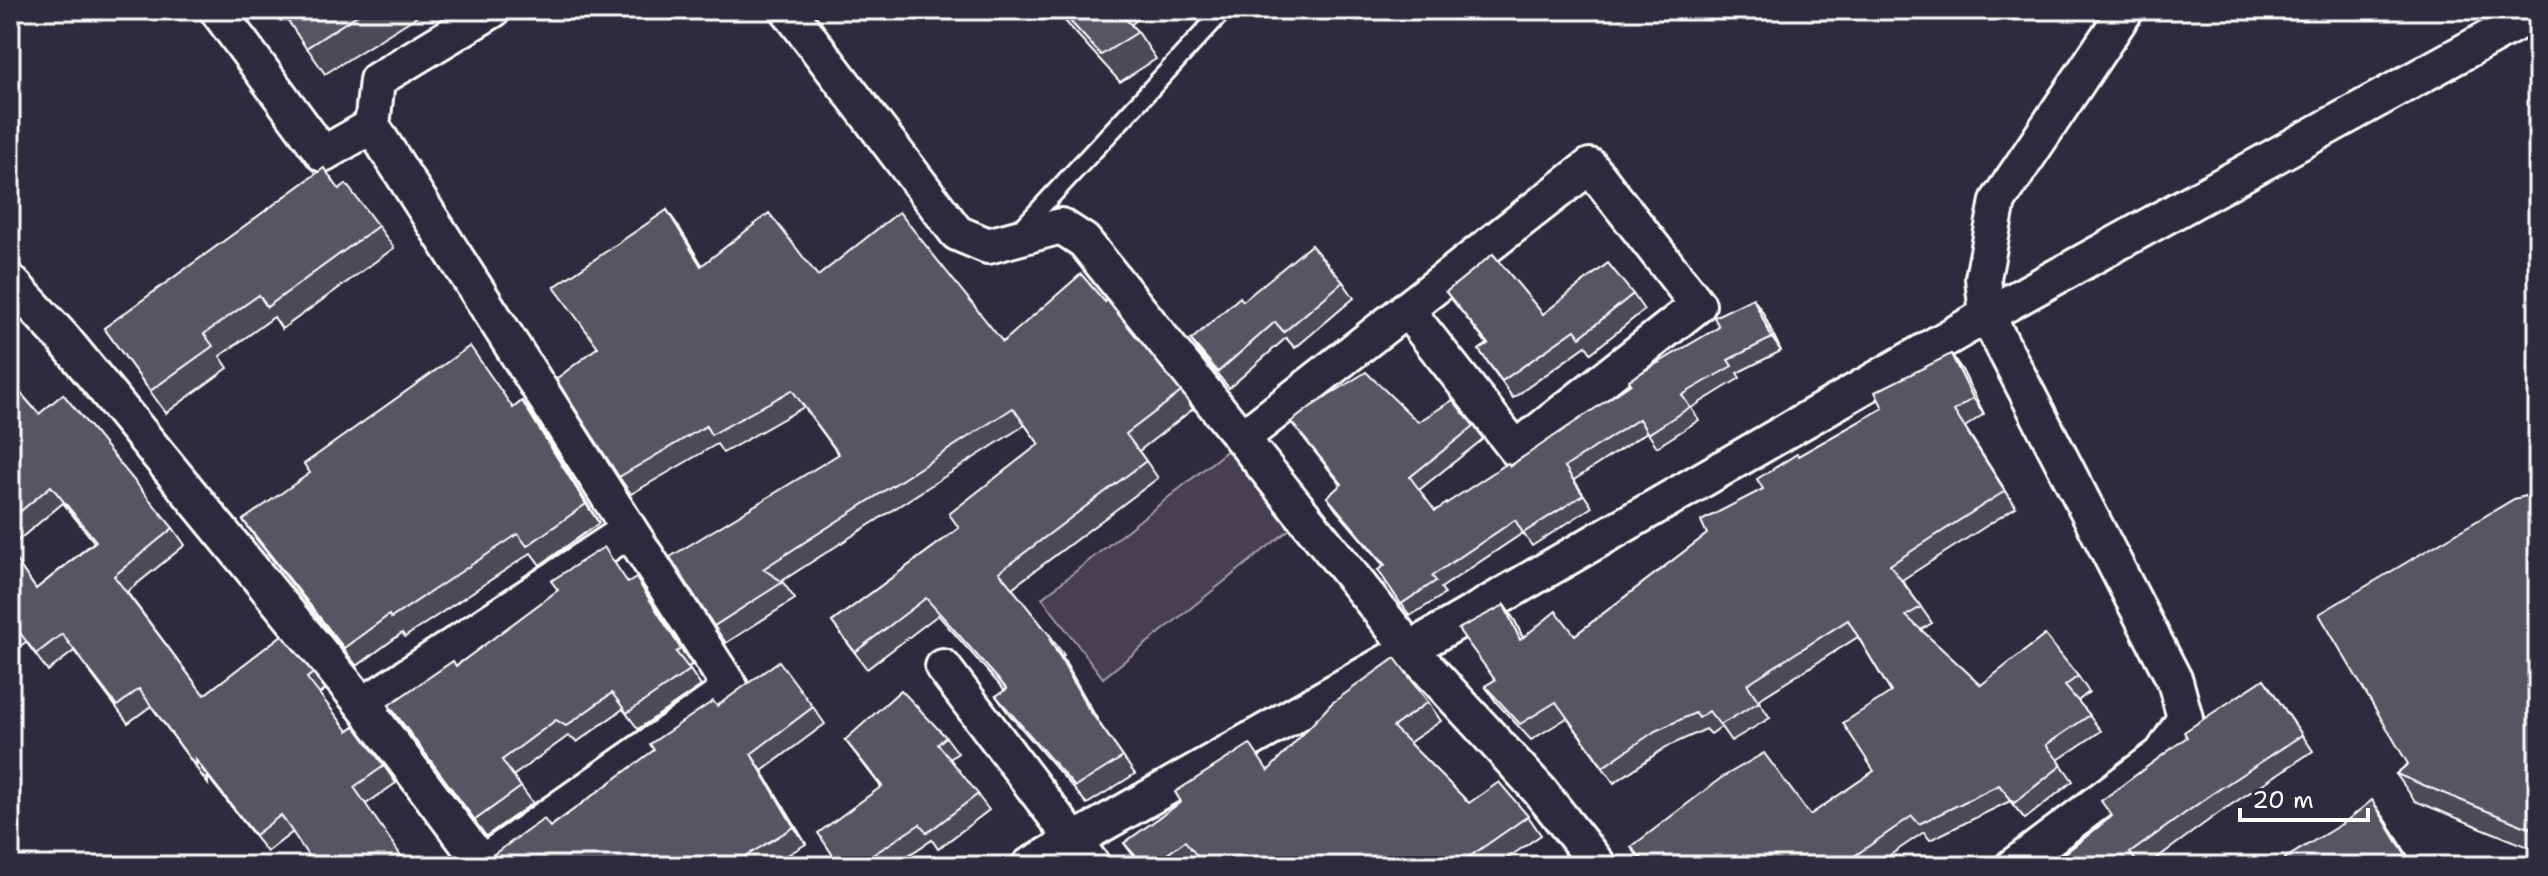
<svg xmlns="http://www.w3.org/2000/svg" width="2548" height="876" viewBox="0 0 2548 876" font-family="'Shantell Sans',sans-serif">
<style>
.green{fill:#464152;stroke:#a2a0a8;stroke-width:2}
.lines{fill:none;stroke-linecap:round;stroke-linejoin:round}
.lane-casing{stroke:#fff;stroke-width:22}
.street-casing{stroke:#fff;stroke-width:40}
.lane{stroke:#2f2a3d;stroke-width:16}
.street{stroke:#2f2a3d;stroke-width:34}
.wall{fill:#4d4956;stroke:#fff;stroke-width:2}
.shaded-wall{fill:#3e3c46;stroke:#fff;stroke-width:2}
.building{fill:#595564;stroke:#fff;stroke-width:2}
</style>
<rect width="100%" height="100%" fill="#2f2a3d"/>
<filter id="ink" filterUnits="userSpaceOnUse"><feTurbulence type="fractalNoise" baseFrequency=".0125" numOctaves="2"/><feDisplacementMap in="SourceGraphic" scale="16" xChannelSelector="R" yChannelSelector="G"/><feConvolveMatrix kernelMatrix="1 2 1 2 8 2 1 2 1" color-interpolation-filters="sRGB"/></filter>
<g filter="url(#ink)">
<polygon class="green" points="1233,446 1295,525 1103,678 1042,598"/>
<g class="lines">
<g class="lane-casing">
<polyline id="lane" points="1020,230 1224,10"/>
</g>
<g class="street-casing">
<g id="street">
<polyline points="217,10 323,154 372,126"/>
<polyline points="788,10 957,233 988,246 1061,226 1084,241 1410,649 1539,790 1599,866"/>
<polyline points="10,281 62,337 363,705 484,866"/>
<polyline points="1242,438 1590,166 1698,305 1516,449 1406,309"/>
<polyline points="943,667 1093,866"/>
<polyline points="363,705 629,530"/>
<polyline points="482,863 731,689 372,126 377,80 493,10"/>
<polyline points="1029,866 1410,649 1987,315 2538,11"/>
<polyline points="2013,866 2162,754 2185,718 2175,681 1987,315 1983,278 1998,201 2126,10"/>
</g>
</g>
<use href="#lane" class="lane"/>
<use href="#street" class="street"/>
</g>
<g class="wall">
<polygon points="281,10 427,10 325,74"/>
<polygon points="1055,10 1147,10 1131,25 1138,32 1156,59 1120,82"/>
<polygon points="339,189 378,226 394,248 282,329 274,317 220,356 228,368 166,413 104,328"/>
<polygon points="667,210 702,265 818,276 1003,342 1181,392 1193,409 1139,451 1158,478 1012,588 1064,655 1062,657 1100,724 1135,774 1087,804 1008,713 996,696 1005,691 938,615 867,669 832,622 959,528 1039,444 1025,425 782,581 795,599 726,643 714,626 839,455 804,407 723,453 717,444 631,494 619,477 597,347"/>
<polygon points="1343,282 1354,298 1295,348 1286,338 1229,388 1202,356 1191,340 1243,301"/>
<polygon points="1446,292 1543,314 1633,294 1644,310 1591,353 1586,346 1513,398 1479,350 1487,344"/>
<polygon points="1762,311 1781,351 1737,373 1740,378 1691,408 1699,420 1657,447 1647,432 1574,480 1592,507 1532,546 1523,533 1441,588 1445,594 1410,616 1378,570 1384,566 1336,510 1327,497 1341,485 1291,422 1418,422 1474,426 1483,439 1419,490 1435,511"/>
<polygon points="1951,354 1962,370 1984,414 1965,427 2016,507 1902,580 1932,623 1921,630 1981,685 2078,676 2089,692 2078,701 2101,731 2058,760 2073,781 2025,819 2010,801 1930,840 1924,832 1874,866 1645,866 1631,847 1810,815 1874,771 1891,692 1858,637 1758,700 1770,718 1731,741 1721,727 1711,734 1706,729 1666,747 1614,783 1567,718 1531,740 1496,702 1485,686 1495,680 1504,605 1515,621 1523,638 1575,635 1707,534 1763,489 1798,456 1883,408"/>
<polygon points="10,381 39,414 173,528 185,545 127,592 204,695 313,673 325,690 319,694 348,731 384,766 396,783 366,804 293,832 267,852 207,776 208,784 151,706 128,723 74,651 48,671 26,642 20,646 10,633 10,552 36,589 94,542 63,503 10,547"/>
<polygon points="522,401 536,420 599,523 540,565 531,553 405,637 402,633 357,666 256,539 243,520 513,408"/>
<polygon points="2538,493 2538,851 2415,801 2396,774 2408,764"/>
<polygon points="629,583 647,594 692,665 688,667 701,686 638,729 623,709 577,742 568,736 513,776 533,803 486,836 389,705"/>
<polygon points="2264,679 2313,751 2220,812 2146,866 2049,866 2111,816"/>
<polygon points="1428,702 1441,721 1409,743 1469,803 1528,816 1541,835 1496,866 1203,866 1198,860 1189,866 1141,866 1124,843 1268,770"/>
<polygon points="717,706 813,707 825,724 762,771 806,844 769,866 480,866 483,865 550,827"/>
<polygon points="946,737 958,753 950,759 989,810 938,849 932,840 892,866 840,866 881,787 845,740"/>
</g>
<g class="shaded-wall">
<polygon points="667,210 679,227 713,283 701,266"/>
<polygon points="1753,298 1762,311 1781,351 1772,338"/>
<polygon points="1951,354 1962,370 1984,414 1973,398"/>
<polygon points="522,401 536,420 599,523 586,504"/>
<polygon points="636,578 647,594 692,665 681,649"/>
<polygon points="1504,605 1515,621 1531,656 1520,640"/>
<polygon points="1050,640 1062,657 1100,725 1088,708"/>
<polygon points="751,754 762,771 806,844 794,827"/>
<polygon points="195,759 207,776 208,784 196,767"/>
<polygon points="2372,800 2388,823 2414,866 2412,866"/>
</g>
<g class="building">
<polygon points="281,10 365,10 306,48"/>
<polygon points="1060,10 1117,10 1138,32 1101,55"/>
<polygon points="324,168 339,189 346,184 378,226 267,307 259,295 204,334 213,346 150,391 104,328"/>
<polygon points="667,210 701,266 769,213 818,276 899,212 1003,342 1081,274 1105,302 1107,300 1181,392 1126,434 1146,461 999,572 1052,638 1050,640 1088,708 1123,757 1075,787 996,696 1007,689 926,598 855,652 832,622 959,528 949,514 1039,444 1013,408 763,569 783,582 714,626 670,557 839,454 792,390 711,435 706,426 619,477 556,379 598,347 554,287"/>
<polygon points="1311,245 1343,282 1284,332 1275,322 1218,372 1191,340 1240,297 1243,301"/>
<polygon points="1493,254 1543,314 1608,263 1633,294 1580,337 1575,330 1502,381 1479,350 1488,344 1446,292"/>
<polygon points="1753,298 1772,338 1728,360 1732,366 1682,395 1690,407 1648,434 1639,419 1565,467 1583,495 1523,533 1515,520 1432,576 1436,581 1401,604 1378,570 1385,565 1327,497 1342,484 1291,422 1312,406 1366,372 1418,422 1453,400 1474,426 1410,477 1435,511 1508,463 1510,466 1631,384 1629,380 1719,327 1714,317"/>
<polygon points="470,346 513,408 522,401 586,504 527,546 518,534 391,618 389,615 344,648 243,520 310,473 304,464"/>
<polygon points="1951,354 1973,398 1954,411 2005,491 1890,565 1921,607 1906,616 1981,685 2045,635 2078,676 2065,686 2090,715 2046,745 2062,765 2014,803 1999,785 1919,824 1912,816 1840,866 1649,866 1631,847 1721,778 1764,753 1810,815 1874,771 1843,723 1891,692 1848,620 1747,684 1759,702 1720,725 1709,711 1699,718 1695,713 1655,731 1603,767 1556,702 1520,724 1485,686 1495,680 1458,629 1504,605 1520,640 1556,611 1575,635 1707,534 1701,521 1763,489 1757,479 1797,454 1798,456 1883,408 1875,392"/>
<polygon points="10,381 39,414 63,394 173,528 114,576 204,695 282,635 313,673 307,678 348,731 355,726 384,766 354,787 408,866 315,866 281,815 255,835 195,759 196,767 139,689 117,706 62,634 36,654 14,625 10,627 10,552 36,589 96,541 51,486 10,520"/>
<polygon points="2538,493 2538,822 2529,828 2396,774 2408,764 2319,614 2514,499"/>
<polygon points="604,547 628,583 636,578 681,649 676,652 690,670 627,713 612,693 566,726 556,720 502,760 521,787 475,820 389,705 453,661 456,666 558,590 551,581"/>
<polygon points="1395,658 1428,702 1393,727 1469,803 1499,782 1528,816 1456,866 1205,866 1185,841 1151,866 1144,866 1124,843 1181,802 1175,792 1250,744 1268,771 1332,703"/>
<polygon points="779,661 813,707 751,754 794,827 741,859 745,866 480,866 483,865 491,856 544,819 550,827 654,750 650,744 713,701 717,706"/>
<polygon points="2264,679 2302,735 2209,796 2130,853 2140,866 2049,866 2112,816 2101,801 2187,737 2184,732"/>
<polygon points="901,690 946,737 938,744 978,794 927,833 920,824 856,866 840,866 818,833 882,786 845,740"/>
<polygon points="2372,800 2412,866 2287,866 2284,859 2345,822"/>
</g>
</g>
<rect width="2548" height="876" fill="none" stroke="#2f2a3d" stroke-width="40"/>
<rect x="20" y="20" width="2508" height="836" fill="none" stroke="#fff" stroke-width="3" filter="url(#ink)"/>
<path d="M2240 808v12h128v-12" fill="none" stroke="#ffffff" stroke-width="4"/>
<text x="2252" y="808" font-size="24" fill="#ffffff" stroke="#2f2a3d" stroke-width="6" paint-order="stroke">20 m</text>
</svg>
